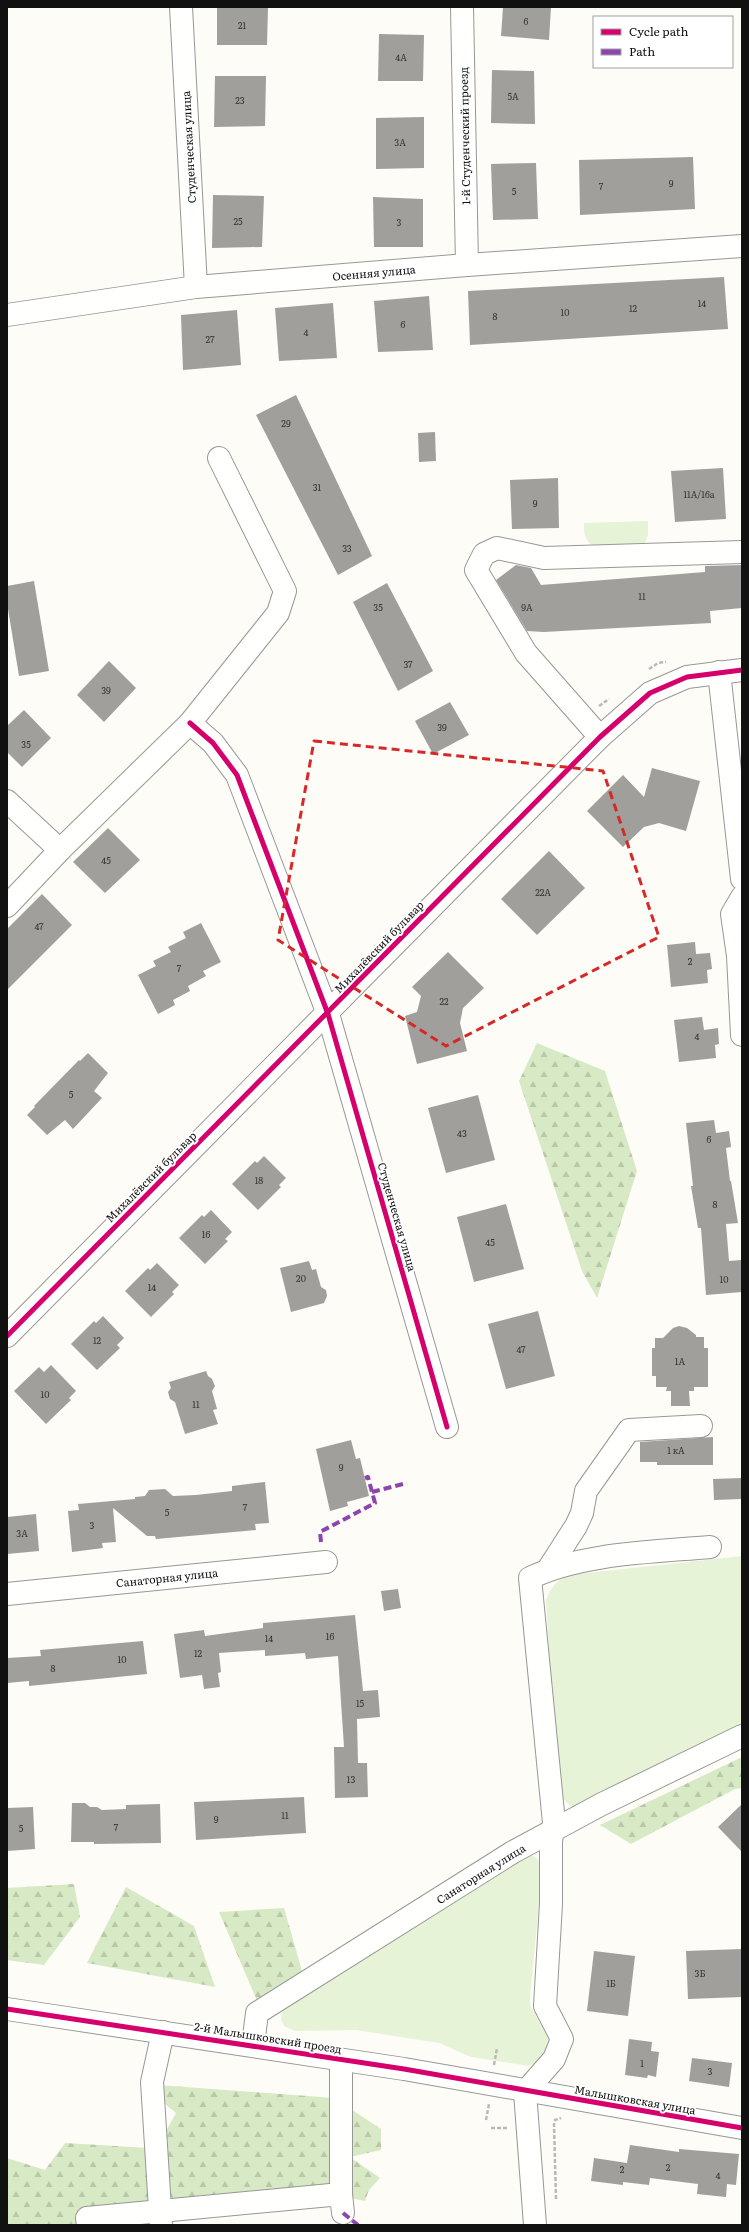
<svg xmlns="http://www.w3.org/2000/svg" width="749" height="2232" viewBox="0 0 749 2232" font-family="Literata,serif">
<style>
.grass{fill:#e7f3d7}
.forest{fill:url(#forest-firs)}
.building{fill:#a19f9c}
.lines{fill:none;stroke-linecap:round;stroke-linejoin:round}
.minor-casing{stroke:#979795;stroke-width:24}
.path{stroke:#b9b9b8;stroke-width:2.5;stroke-dasharray:4 2;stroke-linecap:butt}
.minor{stroke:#fffffe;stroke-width:22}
.quiet{stroke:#8e44ad;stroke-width:4;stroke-dasharray:8 4;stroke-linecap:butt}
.cycleway-casing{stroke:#fff;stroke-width:8}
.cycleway{stroke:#d6006c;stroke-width:5}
.marked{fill:none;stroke:#d62828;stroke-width:3;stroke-dasharray:8 5;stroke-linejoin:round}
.labels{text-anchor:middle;stroke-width:4;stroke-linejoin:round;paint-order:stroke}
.number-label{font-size:9px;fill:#353434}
.street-label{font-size:11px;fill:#111;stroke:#fff}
</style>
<defs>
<pattern id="forest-firs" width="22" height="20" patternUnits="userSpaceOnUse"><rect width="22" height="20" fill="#d8eac5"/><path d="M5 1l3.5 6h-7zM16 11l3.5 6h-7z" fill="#b8c8a8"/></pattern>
</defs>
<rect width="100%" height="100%" fill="#fdfcf7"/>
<g class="grass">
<path d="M648,521V535L644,545L598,550C587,542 583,537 584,523Z"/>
<path d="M742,1556V1725L579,1806H571L565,1801L558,1791L546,1600C551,1587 556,1581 569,1575Z"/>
<path d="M528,1855C538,1856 541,1863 542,1873L530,1997V2005L548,2038C546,2050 542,2063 529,2066L471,2057L439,2043L356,2030L295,2031L284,2026L281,2019L283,2007Z"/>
</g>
<g class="forest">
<polygon points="537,1043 605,1071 637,1171 597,1298 582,1271 519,1081"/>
<polygon points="742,1757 742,1788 735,1789 631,1844 600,1825"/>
<polygon points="74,1884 80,1917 44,1965 7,1960 7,1888"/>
<polygon points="126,1887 194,1926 215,1987 87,1963"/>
<polygon points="284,1908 302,1971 258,2003 219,1912"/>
<polygon points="158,2085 334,2098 381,2129 381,2150 350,2157 380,2178 369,2190 365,2201 350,2198 86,2225 7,2225 7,2158 45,2170 65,2143 149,2148 162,2138 176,2113 154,2095"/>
</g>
<g class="building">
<polygon points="217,7 268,7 267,45 217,45"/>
<polygon points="503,7 551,7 549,40 501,36"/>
<polygon points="379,34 424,35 423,81 378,81"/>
<polygon points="492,70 534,71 535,124 491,123"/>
<polygon points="215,76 266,76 265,126 214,127"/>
<polygon points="424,117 424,168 376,169 376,118"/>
<polygon points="693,157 695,209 580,215 579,160"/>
<polygon points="536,163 538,219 493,220 491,164"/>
<polygon points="213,195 264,196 262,247 212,248"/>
<polygon points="373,197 423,199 423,247 374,247"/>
<polygon points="724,277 728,329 470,345 468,291"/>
<polygon points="429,296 433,350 378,352 374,301"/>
<polygon points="333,303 337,358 279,361 275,308"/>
<polygon points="237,310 241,365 183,370 181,315"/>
<polygon points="296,395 372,556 338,575 256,415"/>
<polygon points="435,432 436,461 419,462 418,433"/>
<polygon points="723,468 726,519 675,522 671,471"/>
<polygon points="558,478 559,528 512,529 510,480"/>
<polygon points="516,565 531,568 541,585 705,572 705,566 742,565 742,608 710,611 711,623 544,632 527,631 496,580"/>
<polygon points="34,581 49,671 19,676 7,603 7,586"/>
<polygon points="387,583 433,671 398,691 353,602"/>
<polygon points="109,661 136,688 104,722 77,695"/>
<polygon points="450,702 469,735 433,754 415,721"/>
<polygon points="24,710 51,738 22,767 7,752 7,726"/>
<polygon points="652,768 700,781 686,831 659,823 644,827 623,847 587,811 623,775 644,797"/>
<polygon points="108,828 140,860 105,893 73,862"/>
<polygon points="549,851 585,888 537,935 501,899"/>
<polygon points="42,894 72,925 7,990 7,929"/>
<polygon points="201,923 221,962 203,971 206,976 188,986 190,991 173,1000 175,1005 158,1014 138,975 156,966 153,961 171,952 168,947 186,938 183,932"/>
<polygon points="695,942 696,954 710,953 712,969 707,970 708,983 671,987 667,945"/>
<polygon points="448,952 484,988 463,1008 460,1023 467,1051 417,1064 405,1016 417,1012 421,996 412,987"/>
<polygon points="702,1017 704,1030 718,1028 719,1044 715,1045 716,1058 679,1062 674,1020"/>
<polygon points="88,1053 108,1073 94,1091 102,1098 73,1129 65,1120 47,1135 27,1115 35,1107 34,1106 79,1060 80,1061"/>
<polygon points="478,1095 495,1160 446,1173 428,1108"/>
<polygon points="714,1120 716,1133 729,1131 731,1147 726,1148 730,1181 731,1181 738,1223 726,1224 729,1261 741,1260 742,1292 706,1295 701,1228 698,1228 691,1186 693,1186 686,1123"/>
<polygon points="264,1156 286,1178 279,1185 281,1187 258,1210 232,1184 255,1161 257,1163"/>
<polygon points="506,1204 524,1269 474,1282 457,1217"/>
<polygon points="211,1210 232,1232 225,1239 228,1241 205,1264 179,1238 202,1215 204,1217"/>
<polygon points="309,1261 312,1270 316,1269 321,1287 326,1290 327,1296 324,1303 291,1312 280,1268"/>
<polygon points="157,1263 179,1285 172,1292 174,1294 151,1317 125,1291 148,1268 150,1270"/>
<polygon points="538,1311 555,1376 506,1389 488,1324"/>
<polygon points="103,1316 124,1338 117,1345 120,1348 97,1370 71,1344 94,1321 96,1323"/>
<polygon points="679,1326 687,1328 696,1335 696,1337 704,1337 704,1348 708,1348 708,1387 694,1387 694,1391 689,1391 690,1406 671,1406 671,1391 666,1391 667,1387 656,1387 656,1376 652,1376 652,1348 655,1348 655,1338 663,1338 673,1328"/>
<polygon points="51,1365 76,1391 69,1398 71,1400 46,1424 14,1391 39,1367 44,1372"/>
<polygon points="206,1371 208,1376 212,1379 215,1386 212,1391 217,1409 213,1410 218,1424 185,1434 175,1402 170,1399 168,1392 171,1388 169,1382"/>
<polygon points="713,1437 713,1465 657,1465 657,1462 640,1462 640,1442"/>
<polygon points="351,1440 356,1459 360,1458 369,1496 347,1502 348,1506 330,1511 316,1449"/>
<polygon points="742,1478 742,1499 714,1500 713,1479"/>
<polygon points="265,1482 269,1523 255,1524 256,1530 156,1539 155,1536 147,1536 113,1508 116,1542 102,1543 103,1548 72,1552 68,1511 79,1510 78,1504 135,1499 135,1497 145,1496 149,1490 165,1489 173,1496 196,1495 232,1491 232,1486"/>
<polygon points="36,1514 39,1551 7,1554 7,1517"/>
<polygon points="398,1589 401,1608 384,1611 381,1591"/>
<polygon points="355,1615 363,1691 378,1690 380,1717 357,1719 358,1763 367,1763 368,1797 335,1798 334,1747 344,1747 338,1656 306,1659 305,1653 265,1656 265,1650 219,1653 221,1672 218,1673 220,1687 204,1689 202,1675 180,1678 174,1634 204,1630 205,1636 263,1628 263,1623"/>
<polygon points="143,1641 147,1674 29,1686 29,1681 7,1683 7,1658 41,1656 40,1650"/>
<polygon points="304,1797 306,1833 196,1840 194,1802"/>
<polygon points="72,1803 85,1803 90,1807 97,1807 102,1810 126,1809 126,1805 160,1804 161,1843 94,1844 94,1842 71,1842"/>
<polygon points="742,1804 742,1852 718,1827"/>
<polygon points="33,1807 35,1849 7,1851 7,1808"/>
<polygon points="742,1949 742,1997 688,1999 686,1951"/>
<polygon points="594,1951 635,1956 628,2016 587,2011"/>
<polygon points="629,2039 652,2042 651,2051 659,2052 656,2077 648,2075 647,2078 625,2075"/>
<polygon points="692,2058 732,2063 729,2087 689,2081"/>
<polygon points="630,2145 679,2152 679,2149 739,2154 736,2185 727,2184 726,2197 697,2194 698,2184 650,2178 649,2185 623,2182 623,2185 591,2181 594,2158 627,2163"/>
</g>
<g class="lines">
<g class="minor-casing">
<g id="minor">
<polyline points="181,7 196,287"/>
<polyline points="462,7 467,265"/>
<polyline points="7,315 196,287 467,265 742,246"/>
<polyline points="719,672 742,879"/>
<polyline points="190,723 213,743 237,775 328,1014 447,1427"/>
<polyline points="600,737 526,653 476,570 484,554 497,548 544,558 742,552"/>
<polyline points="7,801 60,850"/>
<polyline points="742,897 732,914 738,956 742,1035"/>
<polyline points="7,906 60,850 190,723 278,613 285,591 219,458"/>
<polyline points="7,1336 600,737 650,693 687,677 742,670"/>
<polyline points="549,1568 576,1526 582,1513 586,1491 629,1430 701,1426"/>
<polyline points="7,1594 326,1562"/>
<polyline points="7,2009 404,2069 742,2128"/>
<polyline points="253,2045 257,2013 513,1852 602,1804 742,1736"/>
<path d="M525,2092L554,2059L562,2039L545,2006L551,1904V1841L554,1823L530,1578C581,1553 654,1552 710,1547"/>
<polyline points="525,2092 535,2225"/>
<polyline points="341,2194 341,2060"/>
<polyline points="88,2225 87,2218 341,2194 343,2213"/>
<polyline points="161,2225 152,2082 163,2032"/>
</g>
</g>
<g class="path">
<polyline points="649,669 658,663 666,662"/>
<polyline points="599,706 609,699"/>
<polyline points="494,2065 497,2048"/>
<polyline points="486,2120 489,2104"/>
<polyline points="491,2128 507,2128"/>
<polyline points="556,2199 554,2124 555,2120 561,2118"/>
</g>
<use href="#minor" class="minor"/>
<g class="quiet">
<polyline points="372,1492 407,1483"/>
<polyline points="321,1542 320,1532 375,1503 368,1477 365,1478"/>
<polyline points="343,2213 358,2225"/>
</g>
<g class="cycleway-casing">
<g id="cycleway">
<polyline points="190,723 213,743 237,775 328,1014 447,1427"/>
<polyline points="7,1336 600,737 650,693 687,677 742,670"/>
<polyline points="7,2009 404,2069 742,2128"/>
</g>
</g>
<use href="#cycleway" class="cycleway"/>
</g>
<path class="marked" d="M314,741L603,771L659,937L446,1046L278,940Z"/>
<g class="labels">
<g class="number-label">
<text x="526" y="25">6</text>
<text x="242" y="29">21</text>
<text x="401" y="61">4А</text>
<text x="513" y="100">5А</text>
<text x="240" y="104">23</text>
<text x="400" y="146">3А</text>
<text x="671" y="187">9</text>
<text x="601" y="190">7</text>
<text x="514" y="195">5</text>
<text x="238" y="225">25</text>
<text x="399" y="226">3</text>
<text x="702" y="307">14</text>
<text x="633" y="312">12</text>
<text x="565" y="316">10</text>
<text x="495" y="320">8</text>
<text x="403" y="328">6</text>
<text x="306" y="336">4</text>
<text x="210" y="343">27</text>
<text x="286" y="427">29</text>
<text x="317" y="491">31</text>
<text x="699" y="498">11А/16а</text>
<text x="535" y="507">9</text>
<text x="347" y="552">33</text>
<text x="642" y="600">11</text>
<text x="378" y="611">35</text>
<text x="527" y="611">9А</text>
<text x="408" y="668">37</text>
<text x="106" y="694">39</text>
<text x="442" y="731">39</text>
<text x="26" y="748">35</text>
<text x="106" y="864">45</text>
<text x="543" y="896">22А</text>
<text x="39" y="930">47</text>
<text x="690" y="965">2</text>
<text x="179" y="972">7</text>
<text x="444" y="1005">22</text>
<text x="697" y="1040">4</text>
<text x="71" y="1098">5</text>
<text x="462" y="1137">43</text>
<text x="709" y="1143">6</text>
<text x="259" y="1184">18</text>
<text x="715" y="1208">8</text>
<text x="206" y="1238">16</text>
<text x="490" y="1246">45</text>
<text x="301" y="1282">20</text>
<text x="724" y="1283">10</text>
<text x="152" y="1291">14</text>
<text x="97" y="1344">12</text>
<text x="521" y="1353">47</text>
<text x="680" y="1365">1А</text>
<text x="45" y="1398">10</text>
<text x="196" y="1408">11</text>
<text x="676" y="1454">1 кА</text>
<text x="341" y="1471">9</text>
<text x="245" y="1511">7</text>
<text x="167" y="1516">5</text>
<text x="92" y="1529">3</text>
<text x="22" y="1537">3А</text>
<text x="330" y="1640">16</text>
<text x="269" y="1642">14</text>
<text x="198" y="1657">12</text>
<text x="122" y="1663">10</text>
<text x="53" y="1672">8</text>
<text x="360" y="1707">15</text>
<text x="351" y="1783">13</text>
<text x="285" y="1819">11</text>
<text x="216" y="1823">9</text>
<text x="116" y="1831">7</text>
<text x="21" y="1832">5</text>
<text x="700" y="1977">3Б</text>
<text x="611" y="1987">1Б</text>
<text x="642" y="2067">1</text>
<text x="710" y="2075">3</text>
<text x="668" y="2171">2</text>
<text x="622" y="2173">2</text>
<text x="718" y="2179">4</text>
</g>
<g class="street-label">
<text transform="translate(465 136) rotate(-91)" y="4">1-й Студенческий проезд</text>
<text transform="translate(189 147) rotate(-93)" y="4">Студенческая улица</text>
<text transform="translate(374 273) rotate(-5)" y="4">Осенняя улица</text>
<text transform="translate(379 947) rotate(-46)" y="4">Михалёвский бульвар</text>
<text transform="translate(151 1177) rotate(-45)" y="4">Михалёвский бульвар</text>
<text transform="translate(397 1217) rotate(74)" y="4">Студенческая улица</text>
<text transform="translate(167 1578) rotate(-6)" y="4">Санаторная улица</text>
<text transform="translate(481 1874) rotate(-32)" y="4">Санаторная улица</text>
<text transform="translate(268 2038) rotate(9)" y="4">2-й Малышковский проезд</text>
<text transform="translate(635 2100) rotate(10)" y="4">Малышковская улица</text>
</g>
</g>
<rect width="749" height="2232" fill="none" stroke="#111111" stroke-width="16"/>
<rect x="593" y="16" width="140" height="52" fill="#ffffff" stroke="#a0a0a0"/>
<rect x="601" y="29" width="20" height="6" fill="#d6006c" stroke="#a0a0a0"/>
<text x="629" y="36" font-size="12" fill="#111111">Cycle path</text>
<rect x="601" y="49" width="20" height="6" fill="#8e44ad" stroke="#a0a0a0"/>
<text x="629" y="56" font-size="12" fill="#111111">Path</text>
</svg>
